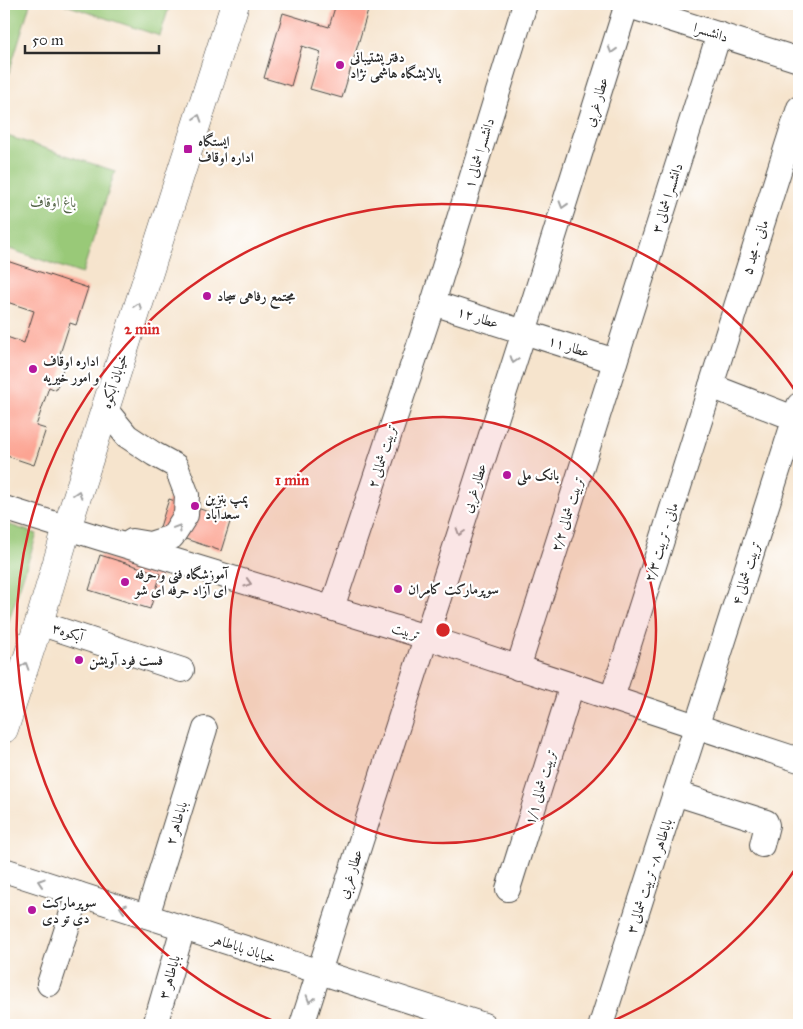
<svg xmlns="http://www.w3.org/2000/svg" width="803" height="1029" viewBox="0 0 803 1029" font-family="'IM FELL Great Primer',Amiri,serif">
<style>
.green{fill:#99c978;stroke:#627a52}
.building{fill:#fca493}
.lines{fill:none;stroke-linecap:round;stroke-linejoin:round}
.minor-casing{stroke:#494743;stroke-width:26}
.major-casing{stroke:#494743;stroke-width:29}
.minor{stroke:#fff;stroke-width:24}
.major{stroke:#fff;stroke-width:28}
.oneway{stroke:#a0a0a0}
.ring{fill:none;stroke:#d62828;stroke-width:2.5}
.poi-dot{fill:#b5179e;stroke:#fff;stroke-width:2}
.labels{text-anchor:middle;stroke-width:4.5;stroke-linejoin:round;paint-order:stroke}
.street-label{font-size:14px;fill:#2b2b2b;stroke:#fff}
.poi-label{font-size:14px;font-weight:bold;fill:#2b2b2b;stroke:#fff;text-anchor:start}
.park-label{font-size:14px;fill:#526246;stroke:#fff}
.centre{fill:#d62828;stroke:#fff;stroke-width:2.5}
.ring-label{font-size:15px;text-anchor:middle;font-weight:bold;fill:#d62828;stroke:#fff;stroke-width:4.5;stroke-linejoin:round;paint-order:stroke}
</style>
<rect width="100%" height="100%" fill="#fff"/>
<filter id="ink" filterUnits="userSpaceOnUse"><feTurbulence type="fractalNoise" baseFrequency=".02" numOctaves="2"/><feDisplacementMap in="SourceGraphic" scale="10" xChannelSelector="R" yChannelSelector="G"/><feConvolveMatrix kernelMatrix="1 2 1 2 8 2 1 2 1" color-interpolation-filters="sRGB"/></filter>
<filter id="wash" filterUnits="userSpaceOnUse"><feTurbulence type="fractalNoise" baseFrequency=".0096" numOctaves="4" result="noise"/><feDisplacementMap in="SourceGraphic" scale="20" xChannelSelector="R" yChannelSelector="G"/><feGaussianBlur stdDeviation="1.12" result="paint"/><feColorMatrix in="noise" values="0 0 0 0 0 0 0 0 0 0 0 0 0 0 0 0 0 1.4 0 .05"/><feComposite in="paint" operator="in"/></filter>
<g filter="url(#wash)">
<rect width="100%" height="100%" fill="#f6e4cd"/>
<g class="green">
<polygon points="4,4 30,4 4,89"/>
<polygon points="63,4 170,4 160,36"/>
<polygon points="4,135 115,171 82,274 4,247"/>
<polygon points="4,523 37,534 4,635"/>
</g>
<g id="blocks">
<g class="building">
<polygon points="336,4 370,4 342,98 310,89 321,52 302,46 291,86 264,78 283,13 329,27"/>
<polygon points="4,260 88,288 76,325 70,323 58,360 65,362 56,390 49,387 36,426 46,429 34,465 4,455 4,336 24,343 34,311 4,301"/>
<polygon points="169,499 231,519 221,551 159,530"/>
<polygon points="100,555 161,574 150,609 89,590"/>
</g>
</g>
</g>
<g filter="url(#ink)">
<use href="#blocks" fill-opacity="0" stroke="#494743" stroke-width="1"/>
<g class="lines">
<g class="minor-casing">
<g id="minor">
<polyline points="623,4 799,60"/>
<polyline points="433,303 615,361"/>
<polyline points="711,386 799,420"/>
<polyline points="105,409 127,436 154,454 176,466 187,495 186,515 172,537 150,544 132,541"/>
<polyline points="4,508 97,537 426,637 799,760"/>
<polyline points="332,608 433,303 525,4"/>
<polyline points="39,623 182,670"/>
<polyline points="518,668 719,34"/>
<polyline points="612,698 799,108"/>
<polyline points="675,793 766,822 767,825 762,845"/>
<polyline points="4,870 484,1025"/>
<polyline points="508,889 572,685"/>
<polyline points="147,916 205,729"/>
<polyline points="49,984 78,894"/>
<polyline points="155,1025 183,928"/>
<polyline points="302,1025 524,332 627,4"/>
<polyline points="601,1025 799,405"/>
</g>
</g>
<g class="major-casing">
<polyline id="major" points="4,729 39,623 67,528 235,4"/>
</g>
<use href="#minor" class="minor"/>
<use href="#major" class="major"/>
</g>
<defs><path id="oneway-chevron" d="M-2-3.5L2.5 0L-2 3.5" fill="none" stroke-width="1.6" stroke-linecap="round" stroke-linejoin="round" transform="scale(1.25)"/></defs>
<g class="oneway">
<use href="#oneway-chevron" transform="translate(612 50) rotate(107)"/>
<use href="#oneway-chevron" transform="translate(198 118) rotate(-72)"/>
<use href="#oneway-chevron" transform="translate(563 205) rotate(107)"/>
<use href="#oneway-chevron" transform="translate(138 306) rotate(-72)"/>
<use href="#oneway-chevron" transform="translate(514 360) rotate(108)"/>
<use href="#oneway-chevron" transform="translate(78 494) rotate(-72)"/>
<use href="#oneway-chevron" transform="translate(178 528) rotate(-59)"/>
<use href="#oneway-chevron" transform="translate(460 532) rotate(108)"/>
<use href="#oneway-chevron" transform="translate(248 583) rotate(17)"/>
<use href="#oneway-chevron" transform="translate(25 666) rotate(-72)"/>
<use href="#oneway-chevron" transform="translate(41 882) rotate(-162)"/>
<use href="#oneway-chevron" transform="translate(123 908) rotate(-162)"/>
<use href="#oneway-chevron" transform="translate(310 999) rotate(108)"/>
</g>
</g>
<circle cx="443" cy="630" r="213" fill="#d62828" fill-opacity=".12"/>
<g class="ring">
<circle cx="443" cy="630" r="213"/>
<path d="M798 865A426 426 0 0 1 603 1025M283 1025A426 426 0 1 1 798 395"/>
</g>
<g class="poi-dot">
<circle cx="340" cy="65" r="5"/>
<rect x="183" y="144" width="10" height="10" rx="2.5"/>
<circle cx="207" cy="296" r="5"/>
<circle cx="33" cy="369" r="5"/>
<circle cx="507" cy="475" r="5"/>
<circle cx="195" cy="506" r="5"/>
<circle cx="125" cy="582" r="5"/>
<circle cx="398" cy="589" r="5"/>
<circle cx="79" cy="660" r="5"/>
<circle cx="32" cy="910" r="5"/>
</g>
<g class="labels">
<g class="street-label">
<text transform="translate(711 32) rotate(18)" y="5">دانشسرا</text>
<text transform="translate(596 102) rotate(-73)" y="5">عطار غربی</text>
<text transform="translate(479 153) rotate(-73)" y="5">دانشسرا شمالی ۱</text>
<text transform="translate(667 198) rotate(-72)" y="5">دانشسرا شمالی ۳</text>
<text transform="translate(755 247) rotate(-72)" y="5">مانی - مجد ۵</text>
<text transform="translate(478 317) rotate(18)" y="5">عطار ۱۲</text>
<text transform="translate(569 346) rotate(18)" y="5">عطار ۱۱</text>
<text transform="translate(114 381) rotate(-72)" y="5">خیابان آبکوه</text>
<text transform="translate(382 456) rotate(-72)" y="5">تربیت شمالی ۲</text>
<text transform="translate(474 488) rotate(-72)" y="5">عطار غربی</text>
<text transform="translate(567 514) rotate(-72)" y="5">تربیت شمالی ۲/۲</text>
<text transform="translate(661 542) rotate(-72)" y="5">مانی - تربیت ۲/۳</text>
<text transform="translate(746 573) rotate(-72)" y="5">تربیت شمالی ۴</text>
<text transform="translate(406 631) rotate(17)" y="5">تربیت</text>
<text transform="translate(68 632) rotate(18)" y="5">آبکوه۳</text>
<text transform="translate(540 787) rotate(-73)" y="5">تربیت شمالی ۱/۱</text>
<text transform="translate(176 823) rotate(-73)" y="5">باباطاهر ۲</text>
<text transform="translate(350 874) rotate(-72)" y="5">عطار غربی</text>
<text transform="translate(649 876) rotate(-72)" y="5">باباطاهر ۸- تربیت شمالی ۳</text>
<text transform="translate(244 948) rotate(18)" y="5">خیابان باباطاهر</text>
<text transform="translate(169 977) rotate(-74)" y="5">باباطاهر ۳</text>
</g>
<g class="poi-label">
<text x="350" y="62">دفتر پشتیبانی<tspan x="350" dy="16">پالایشگاه هاشمی نژاد</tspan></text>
<text x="198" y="146">ایستگاه<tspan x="198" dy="16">اداره اوقاف</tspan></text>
<text x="217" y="301">مجتمع رفاهی سجاد</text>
<text x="43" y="366">اداره اوقاف<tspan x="43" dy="16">و امور خیریه</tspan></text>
<text x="517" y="480">بانک ملی</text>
<text x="205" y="503">پمپ بنزین<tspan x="205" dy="16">سعدآباد</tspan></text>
<text x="135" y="579">آموزشگاه فنی و حرفه<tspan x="135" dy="16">ای آزاد حرفه ای شو</tspan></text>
<text x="408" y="594">سوپرمارکت کامران</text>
<text x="89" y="665">فست فود آویشن</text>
<text x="42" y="907">سوپرمارکت<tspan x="42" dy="16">دی تو دی</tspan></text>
</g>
<g class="park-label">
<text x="53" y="207">باغ اوقاف</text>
</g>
</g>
<circle cx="443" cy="630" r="8" class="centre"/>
<g class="ring-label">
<text x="142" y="334">2 min</text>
<text x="292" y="485">1 min</text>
</g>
<rect width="803" height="1029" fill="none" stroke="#fff" stroke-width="20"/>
<path d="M25 45v8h134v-8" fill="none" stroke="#2b2b2b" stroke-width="2.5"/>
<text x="32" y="45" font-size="15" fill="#2b2b2b" stroke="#ffffff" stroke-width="4" paint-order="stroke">50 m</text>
</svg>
